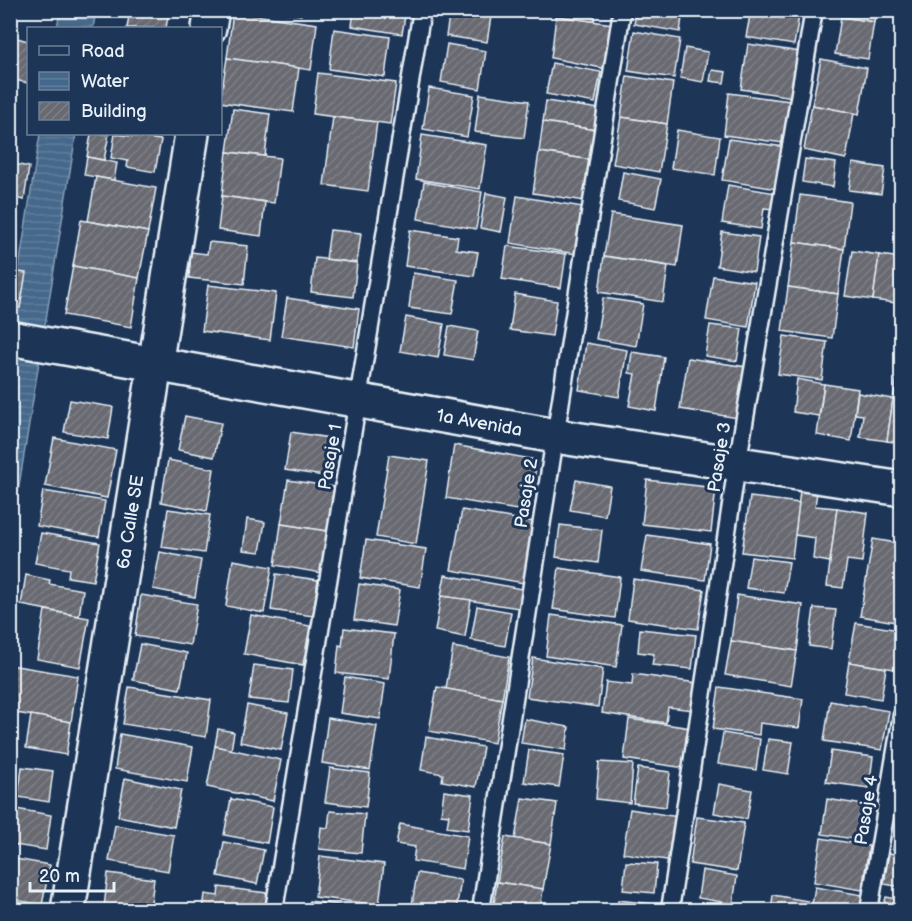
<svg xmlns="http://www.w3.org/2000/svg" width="912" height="921" viewBox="0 0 912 921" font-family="'Balsamiq Sans',sans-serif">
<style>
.water{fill:url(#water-rules);stroke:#869fb7;stroke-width:1.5}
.building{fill:url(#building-hatch);stroke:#e8f1f8;stroke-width:1.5}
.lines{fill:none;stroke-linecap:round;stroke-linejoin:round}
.lane-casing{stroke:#e8f1f8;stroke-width:21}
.street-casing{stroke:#e8f1f8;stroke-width:38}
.secondary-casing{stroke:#e8f1f8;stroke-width:38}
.lane{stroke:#1d3557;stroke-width:16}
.street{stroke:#1d3557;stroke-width:33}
.secondary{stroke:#1d3557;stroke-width:33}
.labels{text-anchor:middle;stroke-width:6;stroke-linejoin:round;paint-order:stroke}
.street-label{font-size:18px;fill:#e8f1f8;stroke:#1d3557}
</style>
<defs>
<pattern id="water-rules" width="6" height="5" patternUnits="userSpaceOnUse" patternTransform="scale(1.5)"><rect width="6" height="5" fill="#44688b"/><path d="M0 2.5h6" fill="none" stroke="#5f7e9c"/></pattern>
<pattern id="building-hatch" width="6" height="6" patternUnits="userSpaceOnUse" patternTransform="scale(1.5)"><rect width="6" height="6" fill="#686971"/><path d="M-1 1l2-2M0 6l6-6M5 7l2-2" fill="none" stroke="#7e7f86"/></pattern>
</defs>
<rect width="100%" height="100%" fill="#1d3557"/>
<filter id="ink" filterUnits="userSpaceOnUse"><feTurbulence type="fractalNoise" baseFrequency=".0167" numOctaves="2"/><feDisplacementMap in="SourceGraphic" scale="12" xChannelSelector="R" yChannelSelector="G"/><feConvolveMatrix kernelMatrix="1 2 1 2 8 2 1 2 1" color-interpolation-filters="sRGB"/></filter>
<g filter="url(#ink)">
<g class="water">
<polygon points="60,11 96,11 93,28 57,28"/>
<polygon points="40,134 76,134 11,535 11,318"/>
</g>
<g class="building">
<polygon points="130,10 169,10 166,28 127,28"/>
<polygon points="272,10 302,10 301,15"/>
<polygon points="354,10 406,10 402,34 352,26"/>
<polygon points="450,10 492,10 487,42 446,36"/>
<polygon points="557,10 596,10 594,22 556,16"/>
<polygon points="636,10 683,10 680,32 634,24"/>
<polygon points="751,10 800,10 794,45 746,37"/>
<polygon points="842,10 876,10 874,22 841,17"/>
<polygon points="233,12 317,24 311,70 227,58"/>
<polygon points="556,16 612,24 607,69 551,58"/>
<polygon points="841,17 874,22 868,59 835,54"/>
<polygon points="334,29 390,37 385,77 329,69"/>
<polygon points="634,31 680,39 674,78 628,71"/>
<polygon points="17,38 28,41 28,83 10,79"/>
<polygon points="447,44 486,51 480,89 441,82"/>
<polygon points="748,44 800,52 793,97 741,89"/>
<polygon points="685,48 708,52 703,82 680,78"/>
<polygon points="227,58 299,68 293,112 220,102"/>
<polygon points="821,59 867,68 859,114 812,105"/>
<polygon points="552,63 601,72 595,103 546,94"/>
<polygon points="712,70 726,72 724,83 710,81"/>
<polygon points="318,73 396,83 390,124 313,114"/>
<polygon points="627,76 673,83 667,124 621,117"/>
<polygon points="429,88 474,95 467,137 423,129"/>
<polygon points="729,93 790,101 784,143 724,135"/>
<polygon points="480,94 529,101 524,138 475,132"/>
<polygon points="546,101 599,109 596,130 543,122"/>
<polygon points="812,105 854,113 846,159 804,150"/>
<polygon points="233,109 270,114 265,156 227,152"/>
<polygon points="333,117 377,122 368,191 324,185"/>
<polygon points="621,117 667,124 659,172 613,164"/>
<polygon points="543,122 596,130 592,160 539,152"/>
<polygon points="677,130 720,137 715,175 671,168"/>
<polygon points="91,134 109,134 104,160 87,157"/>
<polygon points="115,134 161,140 155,172 127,167 128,161 111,158"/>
<polygon points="422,135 487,145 480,189 416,179"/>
<polygon points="729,139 784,147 777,189 722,180"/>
<polygon points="227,152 280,158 274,203 222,196"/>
<polygon points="539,152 592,160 585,201 533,193"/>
<polygon points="87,157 117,163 114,180 84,175"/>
<polygon points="805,159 836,163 833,187 802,182"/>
<polygon points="10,163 29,167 24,200 10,197"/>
<polygon points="853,163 885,168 881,194 849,190"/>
<polygon points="623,172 661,179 655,208 618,201"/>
<polygon points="96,177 156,188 148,232 88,221"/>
<polygon points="424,182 482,192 476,229 418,219"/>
<polygon points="728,185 776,193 774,209 764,208 761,229 722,223"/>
<polygon points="486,193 507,197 501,232 480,228"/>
<polygon points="800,195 850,202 844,249 794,242"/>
<polygon points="222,196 265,202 261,236 218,230"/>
<polygon points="517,196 583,207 576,254 510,243"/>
<polygon points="611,214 683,225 677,267 604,256"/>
<polygon points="81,220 148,232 139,278 73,266"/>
<polygon points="330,230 361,233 357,263 326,259"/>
<polygon points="410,230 458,237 456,249 478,252 474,276 405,266"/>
<polygon points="722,232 759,237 754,272 717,266"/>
<polygon points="209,242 248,246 244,284 189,278 191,252 207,254"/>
<polygon points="794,242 844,249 838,294 788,287"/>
<polygon points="507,246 566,254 561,288 502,279"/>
<polygon points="852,251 879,255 873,300 845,296"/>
<polygon points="879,255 902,258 902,278 896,303 873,300"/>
<polygon points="604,256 668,266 663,302 599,292"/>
<polygon points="315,258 357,263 353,297 311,292"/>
<polygon points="73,266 139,278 131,327 64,315"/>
<polygon points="10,271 26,273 20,308 10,306"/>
<polygon points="413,273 458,280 452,314 409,308"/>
<polygon points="713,276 755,282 748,327 706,320"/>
<polygon points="208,285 276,293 270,340 202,331"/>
<polygon points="788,287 838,294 832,338 782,331"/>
<polygon points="515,294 557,301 552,336 510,330"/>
<polygon points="287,298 359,309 354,347 281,336"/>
<polygon points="603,298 643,304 636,346 596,339"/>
<polygon points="406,317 444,324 438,358 400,351"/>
<polygon points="710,325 742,329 737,361 705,356"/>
<polygon points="449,326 478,331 473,360 444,355"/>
<polygon points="784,336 827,342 822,380 778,374"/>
<polygon points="586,343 627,350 619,397 579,390"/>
<polygon points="632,352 664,357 656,411 629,406 635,374 629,373"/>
<polygon points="901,352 902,352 902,400 893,399"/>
<polygon points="688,358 753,368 745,419 680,409"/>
<polygon points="797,379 824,384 819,416 793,412"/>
<polygon points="824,384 858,389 851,441 817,435"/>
<polygon points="858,393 893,399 887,441 860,437 863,415 855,414"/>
<polygon points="893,399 902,400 902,443 887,441"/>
<polygon points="70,400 113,407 108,439 64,432"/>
<polygon points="185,416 221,423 214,457 178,450"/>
<polygon points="291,432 329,438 324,476 285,470"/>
<polygon points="54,438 116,450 107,498 45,486"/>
<polygon points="454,445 537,460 529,512 446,498"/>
<polygon points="389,455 429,461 416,544 376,537"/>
<polygon points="168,460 214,469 207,511 161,502"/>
<polygon points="288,480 334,487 327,531 281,524"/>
<polygon points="576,480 610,486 605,516 570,510"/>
<polygon points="647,480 716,488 711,532 642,524"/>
<polygon points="800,490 817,492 815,506 837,508 830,562 813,559 815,538 795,535"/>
<polygon points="43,491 105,501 99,537 37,526"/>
<polygon points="750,497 799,503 792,558 742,552"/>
<polygon points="837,508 868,513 862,562 847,560 843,588 827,586"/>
<polygon points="168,509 210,515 204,553 162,547"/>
<polygon points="462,510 535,522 524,583 451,570"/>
<polygon points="247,519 265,522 260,552 243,550"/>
<polygon points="281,524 327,531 321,573 275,565"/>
<polygon points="560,525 602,530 598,563 556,557"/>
<polygon points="41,533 100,543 93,581 68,577 69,569 35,563"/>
<polygon points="647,535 710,544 705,580 641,571"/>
<polygon points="873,539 902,544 902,623 860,616"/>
<polygon points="366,540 426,549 420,587 360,578"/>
<polygon points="160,552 201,560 195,597 153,589"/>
<polygon points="751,557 789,562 784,593 746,588"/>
<polygon points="233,560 272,567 264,613 226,606"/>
<polygon points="559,568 620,577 615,618 553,609"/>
<polygon points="276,574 318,580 313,616 271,610"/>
<polygon points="26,575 50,580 49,584 83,590 79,616 21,605"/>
<polygon points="445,575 522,589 519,608 441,596"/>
<polygon points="633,579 704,590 698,629 628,619"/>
<polygon points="359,584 400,590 394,626 354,620"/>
<polygon points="141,595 197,604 190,645 135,636"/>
<polygon points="737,595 803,605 797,651 731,641"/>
<polygon points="441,596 471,600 465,637 435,631"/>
<polygon points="477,606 511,612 505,646 471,640"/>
<polygon points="814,608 836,610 831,649 809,646"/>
<polygon points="45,610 89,618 80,667 37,659"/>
<polygon points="251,615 310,626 303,665 244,654"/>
<polygon points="551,615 622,625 616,667 546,656"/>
<polygon points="856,623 900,630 894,669 849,662"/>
<polygon points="344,628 394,634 389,679 336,673 339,645 342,646"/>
<polygon points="640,629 696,635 692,669 652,665 654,654 638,652"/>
<polygon points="731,641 797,651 791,686 725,675"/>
<polygon points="140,644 187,653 180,689 133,680"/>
<polygon points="453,647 509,657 502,699 446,689"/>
<polygon points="533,658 603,669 598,707 527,697"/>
<polygon points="849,662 886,668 881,699 844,693"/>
<polygon points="10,665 78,676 71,722 10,712"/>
<polygon points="254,665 293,670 289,703 249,699"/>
<polygon points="633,674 697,683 693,710 668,707 666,723 602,713 606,682 632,685"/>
<polygon points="345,677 385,684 380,719 340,713"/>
<polygon points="129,687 211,700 206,737 123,724"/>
<polygon points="437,687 502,699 494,743 429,731"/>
<polygon points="719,687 803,699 799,728 760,723 759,735 713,729"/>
<polygon points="830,701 889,711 882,750 824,741"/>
<polygon points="247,705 288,713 281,750 240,742"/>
<polygon points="31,715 71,722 66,755 26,748"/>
<polygon points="328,718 377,726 370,770 322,763"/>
<polygon points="525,719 569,727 566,750 521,743"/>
<polygon points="629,719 691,728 685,768 624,759"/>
<polygon points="218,729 234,732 231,750 215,746"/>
<polygon points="723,733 760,739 756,770 718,764"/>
<polygon points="120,734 193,747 187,782 115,769"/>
<polygon points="426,737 483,747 476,787 442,781 443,774 421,770"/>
<polygon points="768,739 793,742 788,774 763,770"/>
<polygon points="215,746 281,760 273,801 207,787"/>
<polygon points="529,750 564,755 559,787 524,782"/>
<polygon points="831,751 873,757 869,788 826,782"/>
<polygon points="599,762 633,764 630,803 596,799"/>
<polygon points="22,767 53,771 49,802 18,797"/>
<polygon points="330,768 370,773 366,807 325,802"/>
<polygon points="638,768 670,772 666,807 633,803"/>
<polygon points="125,778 181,790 174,827 118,816"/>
<polygon points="719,784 752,790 747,819 714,813"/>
<polygon points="444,791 473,795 468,830 447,827 449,815 441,814"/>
<polygon points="522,798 557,803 551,844 515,839"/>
<polygon points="231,799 273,807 267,843 224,835"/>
<polygon points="827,799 864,805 859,840 822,834"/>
<polygon points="900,805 902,805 902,851 893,850"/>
<polygon points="10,808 51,815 46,850 15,845 14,853 10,852"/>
<polygon points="630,809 679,817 672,861 623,853"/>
<polygon points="330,811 365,814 361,853 319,849 321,827 328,828"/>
<polygon points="697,817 744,823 737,871 690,864"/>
<polygon points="400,824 468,836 463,869 413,861 415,847 396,844"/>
<polygon points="115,825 174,835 168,871 109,861"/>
<polygon points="505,837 551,844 543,889 497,882"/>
<polygon points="821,838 869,846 862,890 814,882"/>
<polygon points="224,842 264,850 257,884 218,876"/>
<polygon points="889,853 902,855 902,887 884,884"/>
<polygon points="320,856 384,864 379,905 315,897"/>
<polygon points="10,858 50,865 42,905 10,899"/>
<polygon points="626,862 657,864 654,893 623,890"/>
<polygon points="702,870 737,876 733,904 698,898"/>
<polygon points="108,873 154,879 150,910 104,907"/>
<polygon points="417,873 461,880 456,910 412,905"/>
<polygon points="497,882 543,889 540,910 493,910"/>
<polygon points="219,887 267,893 265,910 203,910 205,894 218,896"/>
<polygon points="815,887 863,895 860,910 811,910"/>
<polygon points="773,895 808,901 806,910 771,910"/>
<polygon points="886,897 902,900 902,910 883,910"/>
<polygon points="618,900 652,904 651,910 617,910"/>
<polygon points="309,901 369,909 369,910 307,910"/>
<polygon points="10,903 31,907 31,910 10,910"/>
</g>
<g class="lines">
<g class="lane-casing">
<g id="lane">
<polyline points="274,910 422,10"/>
<polyline points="481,910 622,10"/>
<polyline points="670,910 737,465 814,10"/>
<polyline points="869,910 902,715"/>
</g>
</g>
<g class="street-casing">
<g id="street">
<polyline points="209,28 212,10"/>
<path id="s1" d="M68,910L192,134"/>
</g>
</g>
<g class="secondary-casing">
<g id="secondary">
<path id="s2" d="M10,338L555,436L902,489"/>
</g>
</g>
<use href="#lane" class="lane"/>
<use href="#street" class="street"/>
<use href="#secondary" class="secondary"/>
</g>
</g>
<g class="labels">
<g class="street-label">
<text dy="6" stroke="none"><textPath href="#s2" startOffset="477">1a Avenida</textPath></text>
<text transform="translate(330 457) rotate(-80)" y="6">Pasaje 1</text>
<text transform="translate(719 457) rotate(-81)" y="6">Pasaje 3</text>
<text transform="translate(526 493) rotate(-81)" y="6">Pasaje 2</text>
<text dy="6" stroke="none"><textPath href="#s1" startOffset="393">6a Calle SE</textPath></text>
<text transform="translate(866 810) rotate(-81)" y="6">Pasaje 4</text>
</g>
</g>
<rect width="912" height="921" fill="none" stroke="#1d3557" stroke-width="36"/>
<rect x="18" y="18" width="876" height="885" fill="none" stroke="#e8f1f8" stroke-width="2" filter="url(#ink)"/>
<rect x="27" y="27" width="195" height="108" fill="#1d3557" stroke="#6e8097" stroke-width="1.5"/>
<rect x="39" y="46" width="30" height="9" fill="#1d3557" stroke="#6e8097" stroke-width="1.5"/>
<text x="81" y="57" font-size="18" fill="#e8f1f8">Road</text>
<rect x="39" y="72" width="30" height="18" fill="url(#water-rules)" stroke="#6e8097" stroke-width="1.5"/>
<text x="81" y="87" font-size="18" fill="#e8f1f8">Water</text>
<rect x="39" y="102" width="30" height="18" fill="url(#building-hatch)" stroke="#6e8097" stroke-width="1.5"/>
<text x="81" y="117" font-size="18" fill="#e8f1f8">Building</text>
<path d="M30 882v9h84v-9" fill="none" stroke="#e8f1f8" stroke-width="3"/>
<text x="39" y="882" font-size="18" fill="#e8f1f8" stroke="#1d3557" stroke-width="4.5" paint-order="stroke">20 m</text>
</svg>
